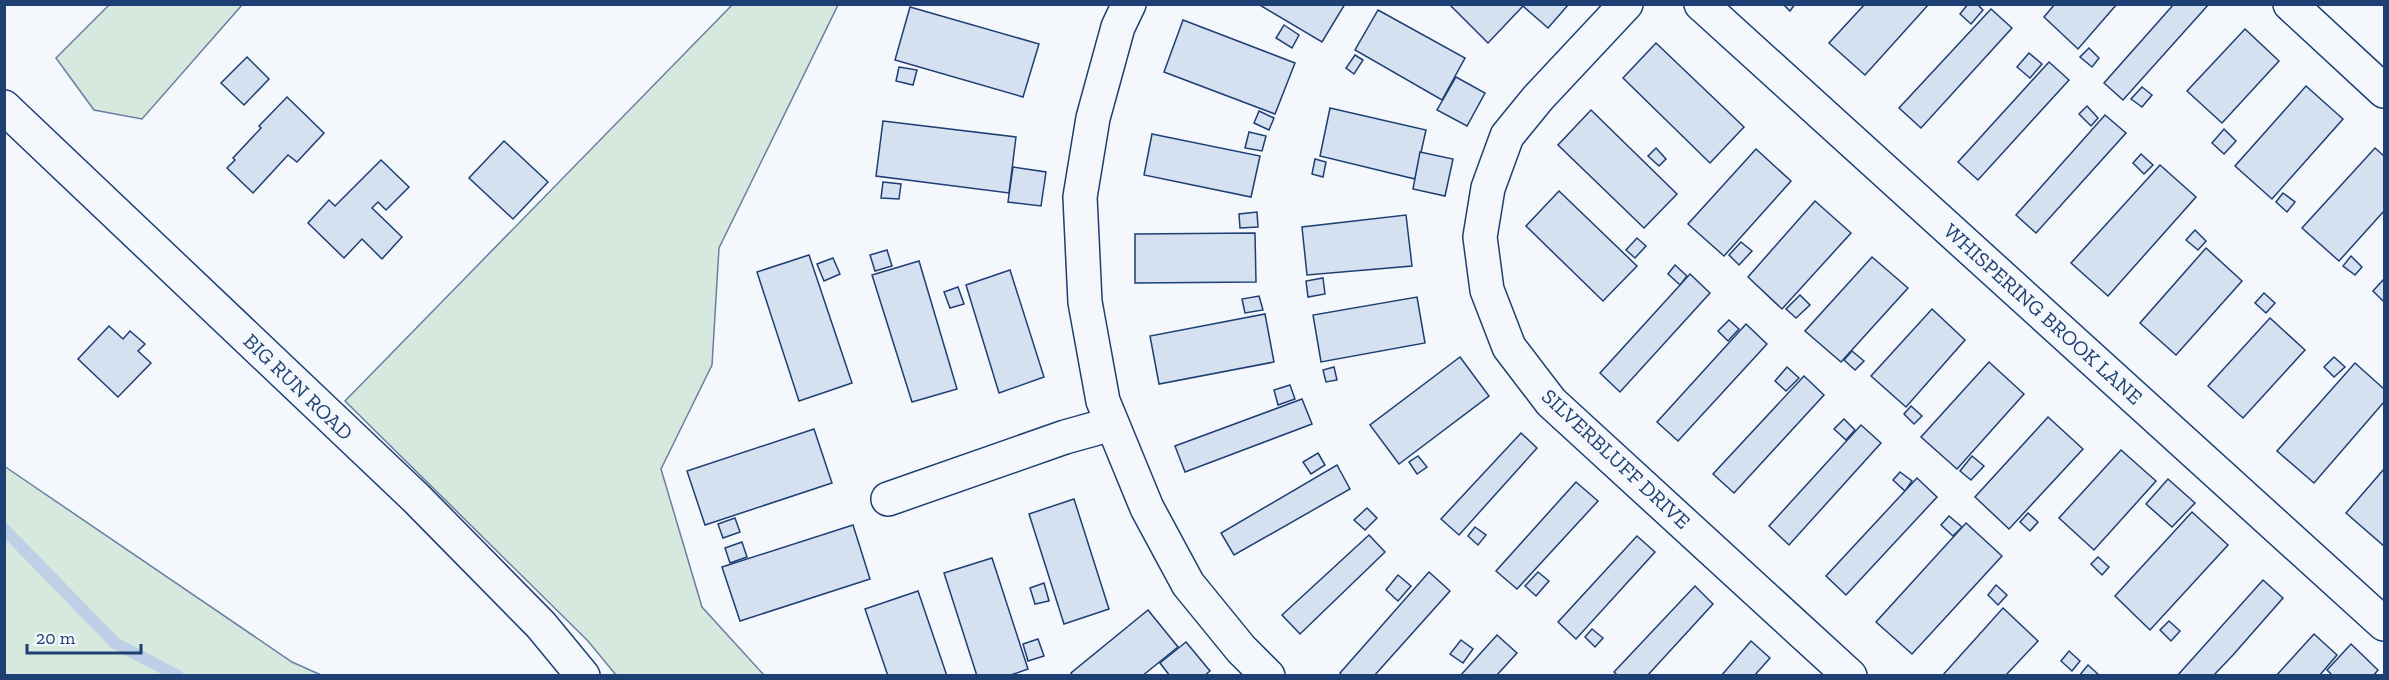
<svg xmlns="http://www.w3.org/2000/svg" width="2389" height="680" viewBox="0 0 2389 680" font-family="'Zilla Slab',serif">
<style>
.green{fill:#d7e8df;stroke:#687fa3;stroke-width:1.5}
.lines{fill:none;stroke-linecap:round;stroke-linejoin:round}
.stream{stroke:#bed0e5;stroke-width:12}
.building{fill:#d5e0f0;stroke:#1d3f73;stroke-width:1.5}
.street-casing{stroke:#1d3f73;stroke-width:36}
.street{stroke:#f4f7fb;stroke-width:33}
.labels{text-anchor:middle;stroke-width:4.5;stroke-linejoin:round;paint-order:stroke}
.street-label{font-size:21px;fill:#1d3f73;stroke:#f4f7fb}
</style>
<rect width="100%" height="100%" fill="#f4f7fb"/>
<g class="green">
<polygon points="109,5 109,4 242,5 142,119 94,110 56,58"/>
<polygon points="732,5 838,5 719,248 712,365 661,469 702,607 764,675 616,675 588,641 345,401"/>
<polygon points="4,466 292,662 321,675 5,675"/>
</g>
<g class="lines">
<polyline class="stream" points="4,529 115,643 178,676"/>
</g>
<g class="building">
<polygon points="1258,4 1345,4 1322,42"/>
<polygon points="1449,4 1521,4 1523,6 1488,43"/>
<polygon points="1525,4 1569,4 1548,28 1523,6"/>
<polygon points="1783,4 1795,4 1790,11"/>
<polygon points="1865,4 1929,4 1865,75 1829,43"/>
<polygon points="1968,4 1977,4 1983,10 1971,24 1960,14"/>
<polygon points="2055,4 2117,4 2078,49 2044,17"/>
<polygon points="2174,4 2209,4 2123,100 2104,83"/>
<polygon points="910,7 1039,44 1023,97 895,60"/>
<polygon points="1991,9 2012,28 1921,128 1899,108"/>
<polygon points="1378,10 1465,58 1442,100 1355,50"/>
<polygon points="1183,20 1295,63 1275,114 1164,72"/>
<polygon points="1284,25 1299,35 1292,48 1276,38"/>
<polygon points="2245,29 2279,61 2222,123 2187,91"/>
<polygon points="1656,43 1744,127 1710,163 1623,78"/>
<polygon points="2089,48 2099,58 2092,67 2080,57"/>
<polygon points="2029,53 2042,64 2030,78 2017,67"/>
<polygon points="1355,55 1363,60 1354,74 1346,68"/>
<polygon points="247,57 269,79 244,105 221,83"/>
<polygon points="2049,62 2069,80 1978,180 1958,162"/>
<polygon points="899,67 917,70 913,85 896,81"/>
<polygon points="1456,77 1485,93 1467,126 1437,110"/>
<polygon points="2306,86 2343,119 2272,199 2235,166"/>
<polygon points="2142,87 2152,95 2142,107 2131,99"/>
<polygon points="287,97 324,133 297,162 288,155 253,193 227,168 235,160 233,158 261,128 259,126"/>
<polygon points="2087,106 2098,118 2091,126 2079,114"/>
<polygon points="1330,108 1426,130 1415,179 1320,156"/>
<polygon points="1591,110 1677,194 1644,228 1558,145"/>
<polygon points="1259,111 1274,118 1269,130 1254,123"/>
<polygon points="2105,115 2126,133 2036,233 2016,215"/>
<polygon points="883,121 1016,137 1009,193 876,176"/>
<polygon points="2224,129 2236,141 2224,154 2212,143"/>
<polygon points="1249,132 1266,136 1262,151 1245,148"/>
<polygon points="1152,134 1260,156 1251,197 1144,175"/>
<polygon points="504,141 548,182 513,219 469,178"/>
<polygon points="1656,148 1666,159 1659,166 1648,156"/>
<polygon points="2375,148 2384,156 2384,211 2339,261 2302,228"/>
<polygon points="1756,149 1791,181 1724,256 1688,224"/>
<polygon points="1420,152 1453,159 1445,196 1413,189"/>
<polygon points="2141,154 2153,165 2144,174 2133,163"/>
<polygon points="1315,159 1326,162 1323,177 1312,174"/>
<polygon points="381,160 409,187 386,210 378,202 372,208 402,237 382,259 362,239 344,258 308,223 329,200 335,206"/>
<polygon points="2160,165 2196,197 2108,296 2071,263"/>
<polygon points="1013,167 1046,172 1041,206 1008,202"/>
<polygon points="883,182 901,184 899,199 881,198"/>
<polygon points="1559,191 1637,266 1603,301 1526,226"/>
<polygon points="2283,193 2295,202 2287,212 2276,202"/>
<polygon points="1815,201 1851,233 1782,309 1748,277"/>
<polygon points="1257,212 1258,227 1240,228 1239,214"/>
<polygon points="1406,215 1412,266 1307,275 1302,227"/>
<polygon points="2195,230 2206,241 2198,250 2186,240"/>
<polygon points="1255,233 1256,282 1135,283 1135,234"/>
<polygon points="1637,238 1646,246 1635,258 1626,250"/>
<polygon points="1741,242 1752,251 1739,265 1729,255"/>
<polygon points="2206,248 2242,281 2176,355 2140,323"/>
<polygon points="887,250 892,266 875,271 870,255"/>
<polygon points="809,255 852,383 799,401 757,272"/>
<polygon points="2351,256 2362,267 2355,275 2343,266"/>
<polygon points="1872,257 1908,288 1841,362 1805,331"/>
<polygon points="833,258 840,274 824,281 817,264"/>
<polygon points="919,261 957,389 912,402 872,275"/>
<polygon points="1675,265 1687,276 1680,285 1668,274"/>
<polygon points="1010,270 1044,377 999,393 966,285"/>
<polygon points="1690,274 1710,293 1620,392 1600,373"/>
<polygon points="1323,278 1325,294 1308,297 1306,281"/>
<polygon points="2384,279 2384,302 2373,291"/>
<polygon points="958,287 964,304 950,308 944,292"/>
<polygon points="2264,293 2275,303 2266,313 2255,303"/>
<polygon points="1800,295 1810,305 1796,318 1786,309"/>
<polygon points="1259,296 1263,310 1245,313 1242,299"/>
<polygon points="1417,297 1425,343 1321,362 1313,315"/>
<polygon points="1932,309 1965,340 1906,407 1871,376"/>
<polygon points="1265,314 1274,362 1159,384 1150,336"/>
<polygon points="2270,318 2305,350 2243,418 2208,386"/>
<polygon points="1729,320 1739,329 1728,341 1718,331"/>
<polygon points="1746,324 1767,344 1678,441 1657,422"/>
<polygon points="109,326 123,339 130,331 145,344 138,351 151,363 118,397 78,359"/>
<polygon points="1852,351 1864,361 1855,370 1844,360"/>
<polygon points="1460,357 1489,396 1399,464 1370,425"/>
<polygon points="2334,357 2345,367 2334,377 2324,367"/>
<polygon points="1989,362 2024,394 1957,469 1921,437"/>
<polygon points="2355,363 2384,389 2384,402 2314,483 2277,451"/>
<polygon points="1334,367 1337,380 1326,382 1323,370"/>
<polygon points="1787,367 1799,378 1786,391 1775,381"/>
<polygon points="1804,376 1824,395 1734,493 1713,474"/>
<polygon points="1290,385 1295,399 1278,405 1274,390"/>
<polygon points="1302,399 1312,424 1185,472 1175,446"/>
<polygon points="1911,406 1922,416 1914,424 1904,414"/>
<polygon points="2048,417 2083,449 2009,529 1975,497"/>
<polygon points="1844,419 1855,430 1846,440 1834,429"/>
<polygon points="1861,425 1881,443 1789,545 1769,526"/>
<polygon points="814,429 832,483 705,525 687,471"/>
<polygon points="1521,433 1537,448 1459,535 1441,519"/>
<polygon points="2121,450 2156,481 2094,550 2059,518"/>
<polygon points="1318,453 1325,465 1311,474 1303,462"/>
<polygon points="1418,456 1427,467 1417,474 1409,462"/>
<polygon points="1972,456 1984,466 1971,480 1960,471"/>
<polygon points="1337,465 1350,489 1234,555 1221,533"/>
<polygon points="2384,469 2384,546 2346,513"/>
<polygon points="1900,472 1912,481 1905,491 1893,480"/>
<polygon points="1917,478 1937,497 1846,595 1826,576"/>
<polygon points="2168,479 2195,503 2172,527 2146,504"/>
<polygon points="1576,482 1598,501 1517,589 1496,571"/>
<polygon points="1074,499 1109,609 1064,624 1029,514"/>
<polygon points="1367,508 1377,518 1365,530 1354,520"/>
<polygon points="2192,512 2228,545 2150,630 2115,596"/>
<polygon points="2028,513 2038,522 2030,531 2020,522"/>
<polygon points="1949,516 1962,527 1953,536 1941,525"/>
<polygon points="735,518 740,532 723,538 718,524"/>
<polygon points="1966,523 2002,556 1912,654 1876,622"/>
<polygon points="853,525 870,579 740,621 722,567"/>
<polygon points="1475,527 1486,535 1478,545 1468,536"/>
<polygon points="1369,535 1385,552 1300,634 1282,615"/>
<polygon points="1637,536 1655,552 1576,639 1558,622"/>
<polygon points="742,542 747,557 730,563 725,548"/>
<polygon points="2098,557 2109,567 2102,575 2091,564"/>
<polygon points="992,558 1028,669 1008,676 977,676 944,573"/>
<polygon points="1429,572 1450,591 1374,676 1343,676 1340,673"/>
<polygon points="1538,572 1549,581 1536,596 1525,586"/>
<polygon points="1398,575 1411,586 1398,601 1386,590"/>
<polygon points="2263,580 2283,598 2233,655 2213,676 2177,676"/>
<polygon points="1044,583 1049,601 1035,604 1030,588"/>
<polygon points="1996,585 2007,595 1998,605 1988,595"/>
<polygon points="1695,586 1713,604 1647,676 1618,676 1614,672"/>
<polygon points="918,591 947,676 888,676 865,609"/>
<polygon points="2003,608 2038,641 2005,676 1942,676"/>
<polygon points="1148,610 1178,647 1142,676 1073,676 1071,673"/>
<polygon points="2169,621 2180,631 2171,641 2160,630"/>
<polygon points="1592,629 1603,638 1595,647 1585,637"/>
<polygon points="2314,634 2337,655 2319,676 2276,676"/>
<polygon points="1497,635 1517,653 1496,676 1460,676"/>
<polygon points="1038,639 1044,656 1028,661 1023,644"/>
<polygon points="1461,640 1473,649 1463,663 1450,654"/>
<polygon points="1751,641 1770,658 1754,676 1721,676"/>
<polygon points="1186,642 1210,671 1204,676 1170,676 1160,663"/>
<polygon points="2351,644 2378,670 2373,676 2333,676 2327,670"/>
<polygon points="2069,651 2080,661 2072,671 2061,661"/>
<polygon points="2088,665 2100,676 2079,676"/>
</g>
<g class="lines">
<g class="street-casing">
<g id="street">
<polyline points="1129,4 1118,27 1093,118 1080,197 1085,302 1103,401 1147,508 1188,584 1241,649 1268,676"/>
<polyline points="1626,4 1538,98 1507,136 1488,188 1480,237 1487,290 1509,347 1551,402 1850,676"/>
<polyline points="1701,4 2384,624"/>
<polyline points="2290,4 2384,91"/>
<polyline points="4,107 416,498 541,625 583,676"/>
<polyline points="888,499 1065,437 1112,424"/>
</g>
</g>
<use href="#street" class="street"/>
</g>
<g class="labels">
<g class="street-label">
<text transform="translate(2043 314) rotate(42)" y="7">WHISPERING BROOK LANE</text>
<text transform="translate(298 387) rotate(44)" y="7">BIG RUN ROAD</text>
<text transform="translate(1616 459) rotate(43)" y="7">SILVERBLUFF DRIVE</text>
</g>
</g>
<rect width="2389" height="680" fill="none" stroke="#1d3f73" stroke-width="12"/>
<path d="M27 644v9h114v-9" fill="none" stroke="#1d3f73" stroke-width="3"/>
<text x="36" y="644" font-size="18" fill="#1d3f73" stroke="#f4f7fb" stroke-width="4.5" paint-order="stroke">20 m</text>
</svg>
